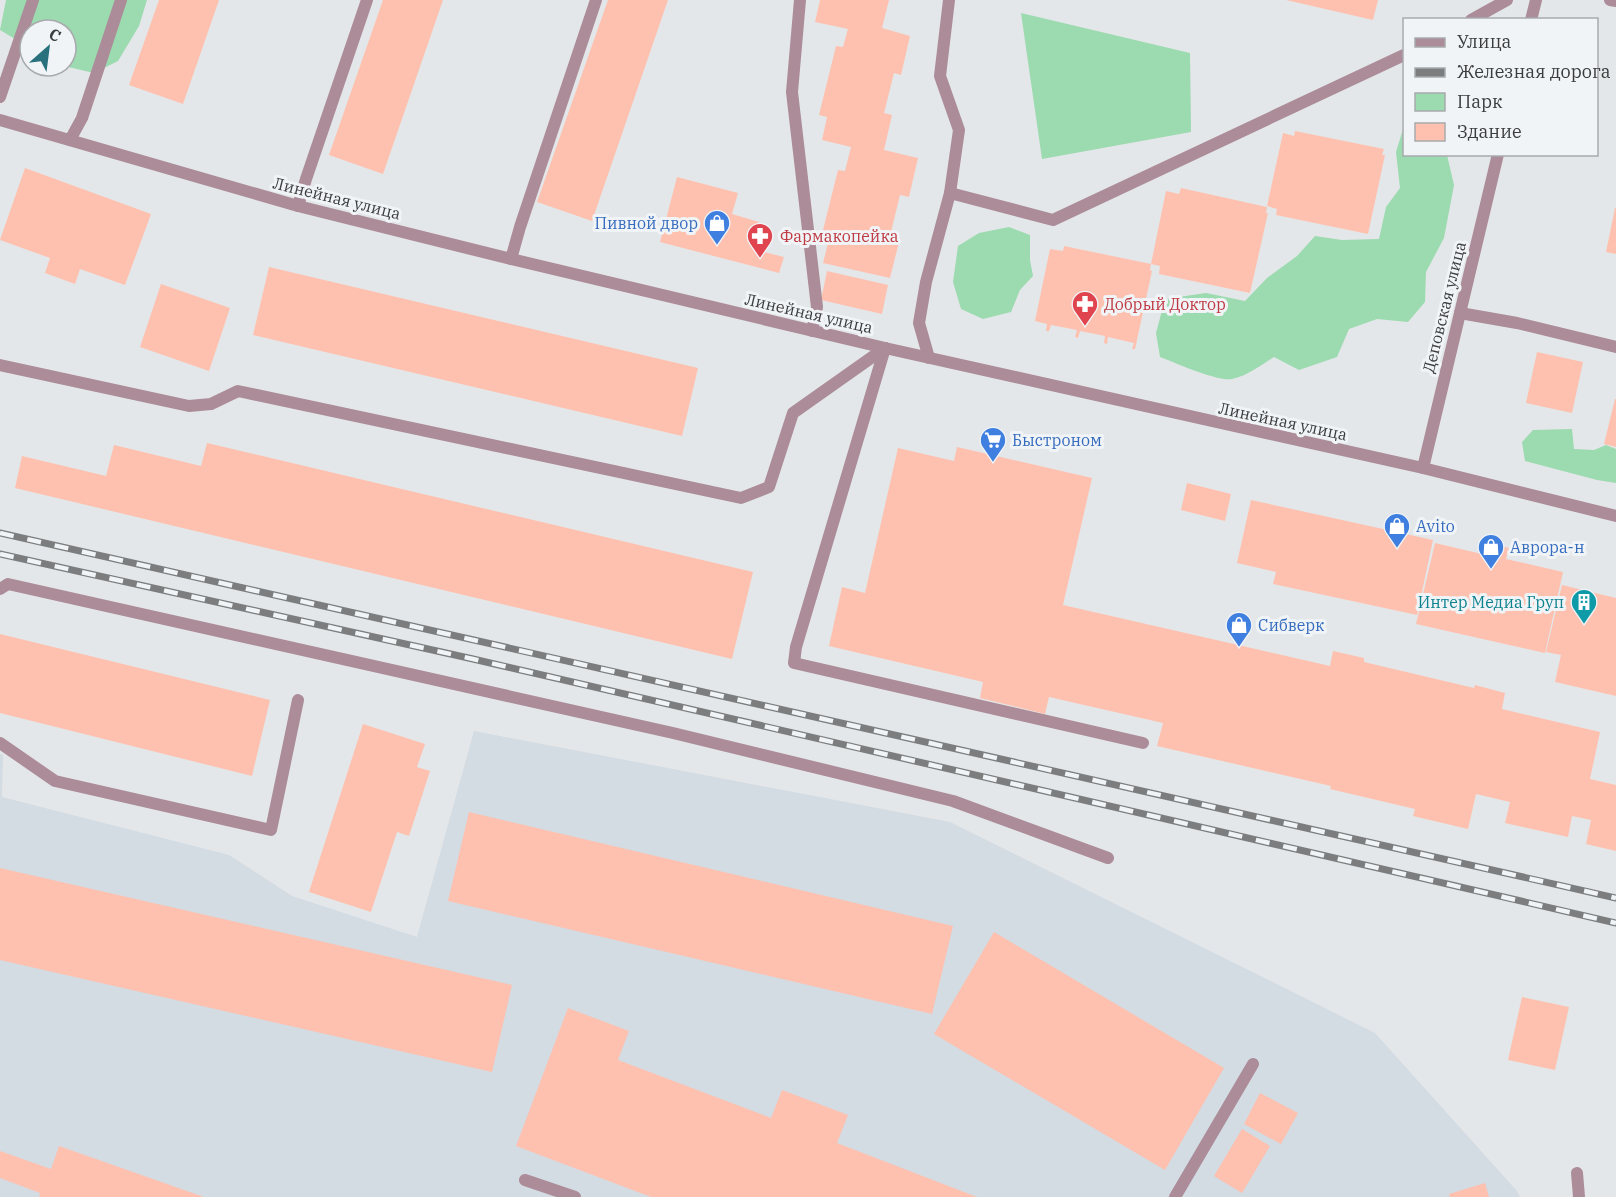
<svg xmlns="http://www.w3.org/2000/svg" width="1616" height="1197" viewBox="0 0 1616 1197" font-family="'IBM Plex Serif',serif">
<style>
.built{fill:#d3dbe3}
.green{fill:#9cdab0}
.building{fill:#fec1af}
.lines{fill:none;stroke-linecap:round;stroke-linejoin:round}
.service{stroke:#ab8c98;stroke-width:12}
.minor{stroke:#ab8c98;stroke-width:12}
.rail-casing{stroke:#7b7d7e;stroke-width:7}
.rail{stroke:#f1f4f7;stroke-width:4.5;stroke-dasharray:14;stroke-linecap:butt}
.labels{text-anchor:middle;stroke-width:6;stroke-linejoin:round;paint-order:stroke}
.street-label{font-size:16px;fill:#3b3c3d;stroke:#f1f4f7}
.shop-label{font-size:16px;fill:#366cbe;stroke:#f1f4f7;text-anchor:start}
.health-label{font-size:16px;fill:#be3a42;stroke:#f1f4f7;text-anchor:start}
.culture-label{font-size:16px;fill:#0d838f;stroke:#f1f4f7;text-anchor:end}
</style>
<rect width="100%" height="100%" fill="#e4e7e9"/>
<polygon class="built" points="474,731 950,822 1375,1033 1517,1191 1520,1197 0,1197 0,754 3,755 2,797 229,855 292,896 417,937"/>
<g class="green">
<polygon points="6,0 147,0 139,26 118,61 94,73 64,66 66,66 66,30 30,30 30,48 0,30"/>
<polygon points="1021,13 1190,53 1191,132 1042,159"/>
<path d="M1404,126V154L1447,155L1454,185L1444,238L1426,272L1425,302L1408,322L1377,319L1349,329L1337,357L1299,370L1274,357C1261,365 1247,376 1232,379C1218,382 1176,363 1160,357L1156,333L1165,299L1206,293L1245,301L1267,278L1297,256L1315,236L1342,240L1379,239L1386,207L1400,188L1396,152Z"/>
<polygon points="1009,227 1030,235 1030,260 1033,276 1020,290 1011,312 983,319 961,309 953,282 958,246 979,233"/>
<polygon points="1572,429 1574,449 1594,450 1606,445 1616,449 1616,483 1597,480 1525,461 1522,442 1533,430"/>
</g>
<g class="building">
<polygon points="159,0 219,0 183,104 129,85"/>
<polygon points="383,0 443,0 383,174 329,155"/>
<polygon points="608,0 668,0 592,221 537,202"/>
<polygon points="820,0 889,0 882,28 910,36 901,75 894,73 884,113 892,115 884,150 918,158 909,197 900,195 890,236 900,238 890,278 823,263 830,235 822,234 838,170 845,171 851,147 822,140 827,117 819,115 836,46 843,47 848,29 815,22"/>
<polygon points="1286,0 1378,0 1373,20"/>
<polygon points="1295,131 1384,149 1382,155 1385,155 1368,234 1276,215 1277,209 1267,206 1283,133 1294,136"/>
<polygon points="25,168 151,214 125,285 80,269 75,284 45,273 50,258 0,240"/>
<polygon points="677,177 738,193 732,214 759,222 752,249 784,257 779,273 660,242"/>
<polygon points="1181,188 1267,207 1266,213 1268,213 1250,293 1159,274 1160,266 1151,264 1166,191 1179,194"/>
<polygon points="1615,208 1616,208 1616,254 1606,252"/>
<polygon points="1064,246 1151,264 1150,270 1152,271 1135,349 1132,349 1134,343 1108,337 1107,344 1104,343 1105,336 1080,331 1078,338 1075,337 1077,330 1051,325 1049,331 1046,331 1047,324 1035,321 1050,249 1063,251"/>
<polygon points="269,267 698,368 682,436 253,335"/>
<polygon points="827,271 888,285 882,314 821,300"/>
<polygon points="161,284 230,308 209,371 140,347"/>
<polygon points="1537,352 1583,362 1572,413 1526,403"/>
<polygon points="1615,399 1616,399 1616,447 1604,444"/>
<polygon points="207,443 753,572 732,659 15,488 22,456 106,476 114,445 201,466"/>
<polygon points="957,447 1092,478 1063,605 1330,666 1333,651 1364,658 1364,662 1474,688 1475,685 1505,693 1502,709 1600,732 1590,779 1616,785 1616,851 1586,844 1591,820 1572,816 1568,837 1505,823 1510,802 1476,794 1468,829 1413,816 1415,809 1330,789 1331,786 1157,746 1163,723 1049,697 1045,714 980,698 983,682 829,646 842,587 865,593 898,448 954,461"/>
<polygon points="1187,483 1231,494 1225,521 1181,510"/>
<polygon points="1251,500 1433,540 1417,615 1273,584 1276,572 1237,563"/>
<polygon points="1435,543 1486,555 1489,543 1509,548 1506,559 1563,572 1545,653 1416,624"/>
<polygon points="1562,585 1616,598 1616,696 1555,682 1561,655 1546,652"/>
<polygon points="0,634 270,700 252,776 0,713"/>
<polygon points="363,724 425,744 417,767 430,771 409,836 397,832 371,912 309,892"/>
<polygon points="469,812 953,926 932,1014 448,901"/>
<polygon points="0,868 512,985 492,1072 0,960"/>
<polygon points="994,932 1224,1068 1165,1170 934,1034"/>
<polygon points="1522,997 1569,1007 1555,1070 1508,1060"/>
<polygon points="568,1008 629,1031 618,1060 771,1118 782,1090 848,1115 837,1143 977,1197 651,1197 516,1146"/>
<polygon points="1260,1093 1298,1113 1281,1144 1244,1124"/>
<polygon points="1242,1129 1270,1146 1242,1193 1214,1176"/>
<polygon points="59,1146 204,1197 39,1197 40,1193 0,1178 0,1151 51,1169"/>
<polygon points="1485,1183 1489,1197 1450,1197 1449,1194"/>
</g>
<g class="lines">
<g class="service">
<polyline points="800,0 792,92 817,307 812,331"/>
<polyline points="1610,0 1616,1"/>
<polyline points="1471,20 1507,0"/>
<polyline points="0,97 33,0"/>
<polyline points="70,140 82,118 121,0"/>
<polyline points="950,193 1053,220 1404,55"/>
<polyline points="298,206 306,179 367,0"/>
<polyline points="511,259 520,227 596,0"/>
<polyline points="1460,313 1517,323 1616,347"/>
<polyline points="885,348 796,647 794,663 1143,743"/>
<polyline points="929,358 919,323 926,282 950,193 959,130 940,76 949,0"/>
<polyline points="0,365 189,406 211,404 238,391 741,498 769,487 793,413 885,348"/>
<polyline points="0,589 8,584 673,733 953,801 1108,858"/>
<polyline points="0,743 55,781 271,830 298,700"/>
<polyline points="1577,1173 1579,1197"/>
<polyline points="525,1180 575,1197"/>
<polyline points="1175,1197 1253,1064"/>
</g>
<g class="minor">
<polyline points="1531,20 1536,0"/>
<polyline points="0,120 298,206 511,259 885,348 1423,468 1616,516"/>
<polyline points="1423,468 1498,154"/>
</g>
<g class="rail-casing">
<g id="rail">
<polyline points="0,533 1616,898"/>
<polyline points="0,554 473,659 1616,923"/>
</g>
</g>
<use href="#rail" class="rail"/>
</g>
<defs>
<g id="shop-pin" transform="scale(1.35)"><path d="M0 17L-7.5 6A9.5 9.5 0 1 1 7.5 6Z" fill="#3f7fe0" stroke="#f1f4f7"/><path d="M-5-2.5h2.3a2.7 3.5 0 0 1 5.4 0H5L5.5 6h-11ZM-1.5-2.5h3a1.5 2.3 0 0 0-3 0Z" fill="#fff"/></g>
<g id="pharmacy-pin" transform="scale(1.35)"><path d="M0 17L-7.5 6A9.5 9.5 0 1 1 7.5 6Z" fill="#e0444e" stroke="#f1f4f7"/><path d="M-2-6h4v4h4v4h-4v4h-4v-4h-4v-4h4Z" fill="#fff"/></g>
<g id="supermarket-pin" transform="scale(1.35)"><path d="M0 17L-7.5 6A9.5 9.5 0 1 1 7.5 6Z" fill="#3f7fe0" stroke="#f1f4f7"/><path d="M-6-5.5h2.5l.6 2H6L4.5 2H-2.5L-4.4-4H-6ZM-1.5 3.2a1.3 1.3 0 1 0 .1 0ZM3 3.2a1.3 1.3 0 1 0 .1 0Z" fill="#fff"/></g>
<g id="building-pin" transform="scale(1.35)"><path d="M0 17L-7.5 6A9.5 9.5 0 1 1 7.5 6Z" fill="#0f9aa8" stroke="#f1f4f7"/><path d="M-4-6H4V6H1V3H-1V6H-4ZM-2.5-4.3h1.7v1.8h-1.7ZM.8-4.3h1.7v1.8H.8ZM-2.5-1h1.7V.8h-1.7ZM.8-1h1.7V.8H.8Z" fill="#fff"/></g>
</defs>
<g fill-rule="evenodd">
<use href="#shop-pin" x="717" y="223"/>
<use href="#pharmacy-pin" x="760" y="236"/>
<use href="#pharmacy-pin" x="1085" y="304"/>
<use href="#supermarket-pin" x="993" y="440"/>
<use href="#shop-pin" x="1397" y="526"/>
<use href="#shop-pin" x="1491" y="547"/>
<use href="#building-pin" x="1584" y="602"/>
<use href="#shop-pin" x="1239" y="625"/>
</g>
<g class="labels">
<g class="street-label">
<text transform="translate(337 198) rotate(14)" y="6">Линейная улица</text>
<text transform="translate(1444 307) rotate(-76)" y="6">Деповская улица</text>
<text transform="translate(809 313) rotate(13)" y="6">Линейная улица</text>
<text transform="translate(1283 421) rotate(12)" y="6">Линейная улица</text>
</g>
<g class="shop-label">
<text x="698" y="229" text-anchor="end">Пивной двор</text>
<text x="1012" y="446">Быстроном</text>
<text x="1416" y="532">Avito</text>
<text x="1510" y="553">Аврора-н</text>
<text x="1258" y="631">Сибверк</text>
</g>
<g class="health-label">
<text x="780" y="242">Фармакопейка</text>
<text x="1104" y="310">Добрый Доктор</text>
</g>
<g class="culture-label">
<text x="1564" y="608">Интер Медиа Груп</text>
</g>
</g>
<rect x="1403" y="18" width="195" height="138" fill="#f1f4f7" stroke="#a8aaad" stroke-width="1.5"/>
<rect x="1415" y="38" width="30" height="9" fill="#ab8c98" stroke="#a8aaad" stroke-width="1.5"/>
<text x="1457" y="48" font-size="18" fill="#3b3c3d">Улица</text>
<rect x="1415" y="68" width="30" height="9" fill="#7b7d7e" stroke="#a8aaad" stroke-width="1.5"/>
<text x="1457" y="78" font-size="18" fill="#3b3c3d">Железная дорога</text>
<rect x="1415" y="93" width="30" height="18" fill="#9cdab0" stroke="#a8aaad" stroke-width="1.5"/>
<text x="1457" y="108" font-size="18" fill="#3b3c3d">Парк</text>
<rect x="1415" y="123" width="30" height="18" fill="#fec1af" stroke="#a8aaad" stroke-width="1.5"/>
<text x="1457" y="138" font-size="18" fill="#3b3c3d">Здание</text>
<g transform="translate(48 48) rotate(28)"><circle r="28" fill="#f1f4f7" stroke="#a8aaad" stroke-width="1.5"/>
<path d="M0-4.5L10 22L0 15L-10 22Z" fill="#29717d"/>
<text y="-9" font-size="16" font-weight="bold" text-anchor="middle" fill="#3b3c3d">С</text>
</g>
</svg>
